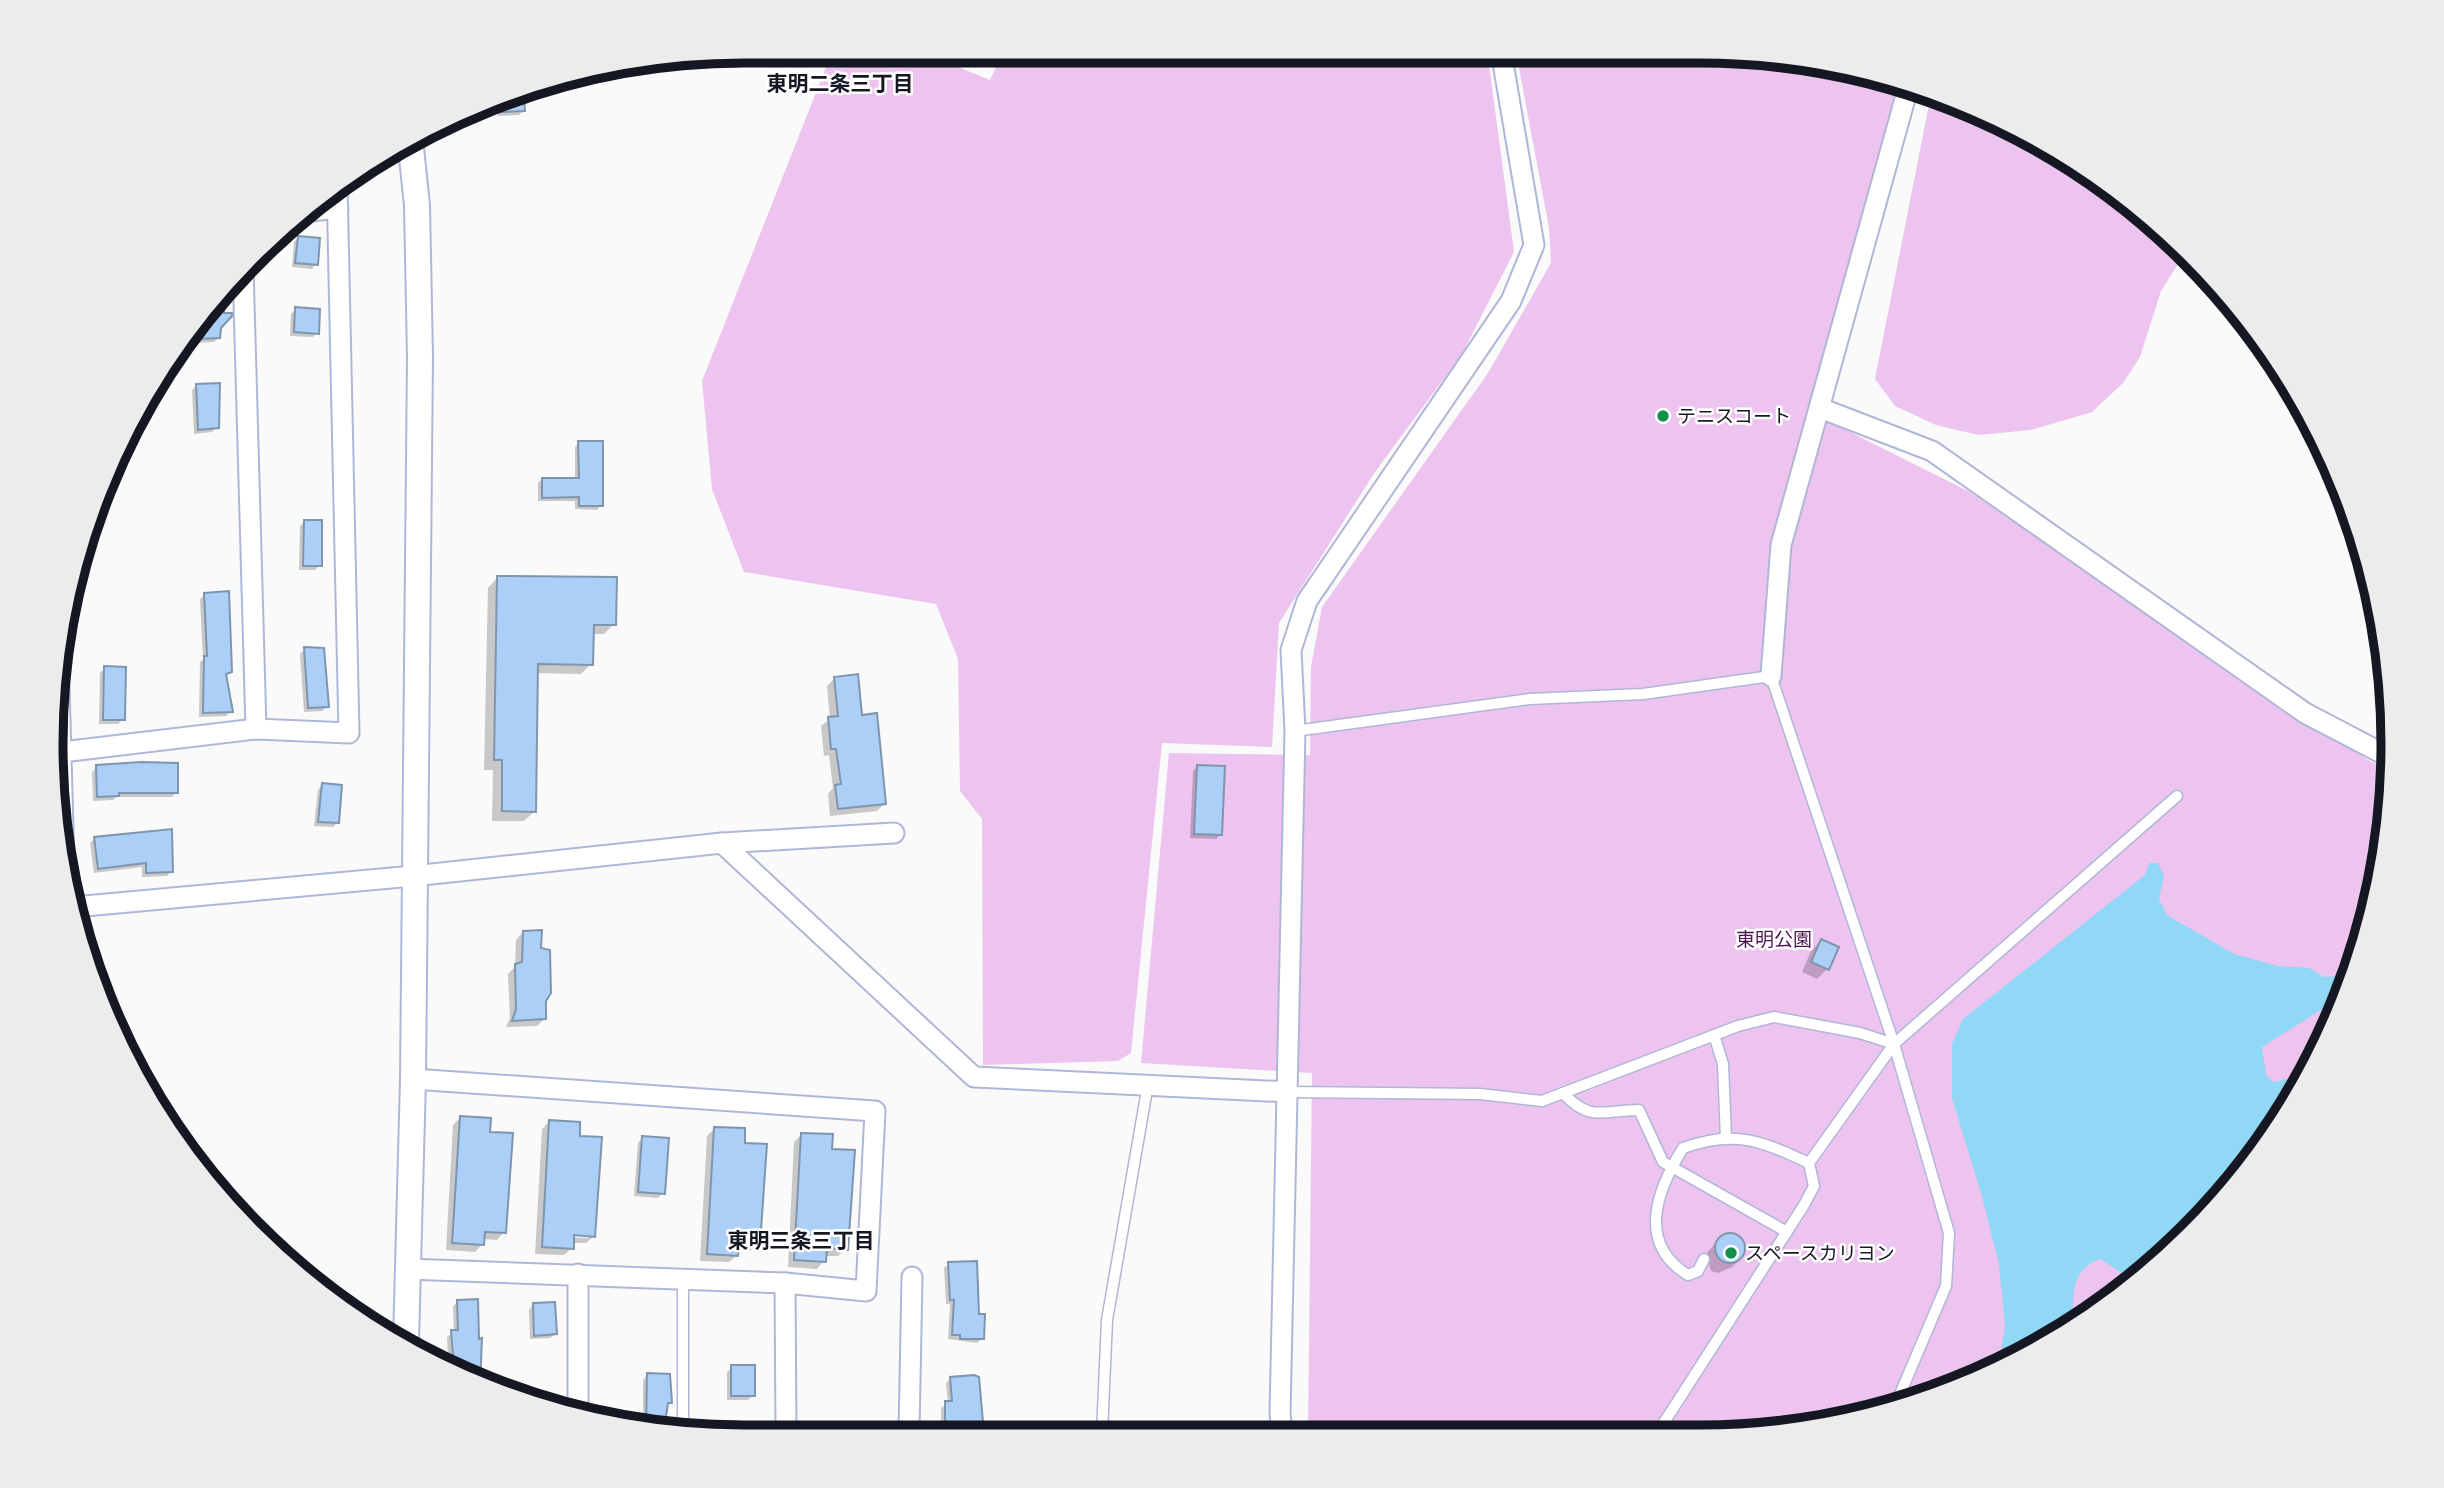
<svg xmlns="http://www.w3.org/2000/svg" width="2444" height="1488" viewBox="0 0 2444 1488" font-family="'Titillium Web','Noto Sans JP',sans-serif">
<style>
.green{fill:#edc3ef}
.water{fill:#90d8f6}
.shadow{fill:#0003;fill-rule:evenodd}
.building{fill:#abcff6;stroke:#7f95ad;stroke-width:2}
.lines{fill:none;stroke-linecap:round;stroke-linejoin:round}
.service-casing{stroke:#b0b7d6;stroke-width:13}
.minor-casing{stroke:#b0b7d6;stroke-width:23}
.tertiary-casing{stroke:#b0b7d6;stroke-width:28}
.service{stroke:#fff;stroke-width:10}
.minor{stroke:#fff;stroke-width:19}
.tertiary{stroke:#fff;stroke-width:24}
.poi-dot{fill:#12904d;stroke:#fff;stroke-width:2.5}
.labels{text-anchor:middle;stroke-width:5;stroke-linejoin:round;paint-order:stroke}
.poi-label{font-size:19px;fill:#151722;stroke:#fff;text-anchor:start}
.park-label{font-size:19px;fill:#4b1650;stroke:#fff}
.neighbourhood-label{font-size:21px;font-weight:bold;fill:#151722;stroke:#fff}
.rim{fill:none;stroke:#151722;stroke-width:9}
</style>
<rect width="100%" height="100%" fill="#fafafa"/>
<g class="green">
<polygon points="830,57 934,57 990,80 1001,57 1488,57 1514,252 1462,354 1375,472 1279,623 1272,747 1162,743 1131,1053 1118,1061 983,1065 982,819 960,791 958,659 936,604 744,572 712,489 702,381"/>
<polygon points="1517,57 1790,57 1898,86 1808,411 1970,492 2371,762 2391,770 2392,789 2370,923 2322,1050 2250,1166 2157,1265 2046,1345 1922,1401 1746,1436 1308,1434 1312,1073 1141,1063 1169,753 1310,755 1311,667 1322,607 1488,373 1551,263 1549,228"/>
<polygon points="1931,94 1965,103 2122,194 2185,253 2161,291 2140,357 2123,383 2092,412 2031,430 1978,435 1936,425 1895,406 1875,379"/>
</g>
<path class="water" d="M2149,863H2158L2164,876L2159,899L2167,915L2234,954L2278,966L2309,968L2324,977L2350,975L2339,1005L2321,1010L2262,1047L2266,1075L2273,1082L2307,1075L2250,1166L2157,1265L2134,1281L2100,1259C2067,1272 2075,1298 2072,1326L2046,1345L1990,1370L2001,1352L2005,1325L1999,1264L1981,1193L1952,1098V1044L1963,1019L2145,875Z"/>
<g class="shadow">
<polygon points="522,87 523,111 519,115 498,116 497,103 502,95"/>
<polygon points="298,238 316,264 312,269 292,267 294,242"/>
<polygon points="221,294 223,314 219,337 214,342 194,343 194,327"/>
<polygon points="296,309 317,333 313,337 290,336 291,314"/>
<polygon points="196,386 217,427 212,432 194,434 192,390"/>
<polygon points="579,443 601,505 597,510 575,509 575,501 538,501 538,483 542,479 575,479 575,447"/>
<polygon points="305,522 320,565 315,570 299,570 300,526"/>
<polygon points="498,577 614,624 604,634 592,634 591,664 581,674 536,673 535,811 524,821 492,821 493,770 484,770 488,588"/>
<polygon points="205,594 230,671 225,677 231,711 226,716 199,717 200,662 203,660 200,599"/>
<polygon points="305,649 327,706 322,711 304,712 300,654"/>
<polygon points="105,668 123,719 118,724 99,724 100,673"/>
<polygon points="835,678 861,717 885,803 877,811 830,816 828,794 833,788 829,755 824,756 821,726 830,719 827,686"/>
<polygon points="97,767 176,793 172,797 116,797 113,800 93,801 92,772"/>
<polygon points="1198,767 1221,834 1216,839 1190,838 1193,771"/>
<polygon points="322,785 338,822 333,827 314,826 318,790"/>
<polygon points="95,838 171,871 167,876 142,877 142,867 94,873 90,843"/>
<polygon points="523,932 539,949 545,1018 537,1026 506,1027 510,1018 508,974 515,967 516,940"/>
<polygon points="1821,941 1827,969 1817,979 1802,972 1811,951"/>
<polygon points="460,1118 488,1134 504,1232 497,1240 483,1239 482,1244 475,1252 446,1250 453,1125"/>
<path d="M550,1121L578,1137L594,1236L586,1243H572V1248L564,1255L535,1254L542,1129ZM566,1233L589,1234V1238L565,1237Z"/>
<polygon points="715,1128 743,1144 759,1243 751,1250 737,1250 737,1255 729,1262 700,1261 707,1136"/>
<polygon points="802,1134 830,1150 846,1249 838,1256 824,1256 824,1261 817,1269 788,1267 794,1142"/>
<polygon points="643,1138 663,1193 658,1198 634,1196 638,1143"/>
<polygon points="1735,1236 1744,1244 1743,1256 1732,1267 1718,1273 1711,1271 1706,1254 1721,1237"/>
<polygon points="949,1264 977,1316 982,1339 977,1343 948,1339 950,1304 946,1304 944,1268"/>
<polygon points="458,1302 477,1340 481,1340 478,1384 451,1368 451,1359 448,1359 447,1337 454,1332 453,1306"/>
<polygon points="533,1305 555,1334 550,1338 530,1339 529,1310"/>
<polygon points="732,1367 753,1395 748,1400 727,1400 727,1372"/>
<polygon points="647,1375 670,1402 666,1407 662,1431 643,1428 643,1380"/>
<polygon points="951,1378 979,1433 941,1433 941,1408 948,1403 946,1383"/>
<polygon points="730,1425 745,1426 745,1432 725,1432"/>
</g>
<g class="building">
<polygon points="523,87 525,111 502,112 501,97"/>
<polygon points="298,236 320,238 318,265 295,263"/>
<polygon points="223,292 224,313 232,313 232,316 221,328 220,338 198,339 199,321"/>
<polygon points="295,307 320,309 319,334 294,332"/>
<polygon points="220,383 219,428 198,430 196,384"/>
<polygon points="578,441 603,441 603,506 579,506 579,497 542,498 542,478 579,478"/>
<polygon points="304,520 322,520 322,566 303,566"/>
<polygon points="497,576 617,577 616,625 594,625 593,665 538,664 536,812 502,811 502,760 494,760"/>
<polygon points="229,591 232,672 226,674 233,712 203,713 204,656 207,656 204,593"/>
<polygon points="304,647 324,648 329,707 308,708"/>
<polygon points="104,666 126,667 125,720 103,720"/>
<polygon points="858,674 862,715 877,713 886,804 838,809 835,785 841,784 836,749 831,749 828,717 838,716 834,677"/>
<polygon points="141,762 178,763 178,793 119,793 119,796 97,797 96,765"/>
<polygon points="1197,765 1225,766 1222,835 1194,834"/>
<polygon points="322,783 342,785 339,823 318,822"/>
<polygon points="172,829 173,872 146,873 146,863 98,869 94,837"/>
<polygon points="542,930 541,948 550,950 551,993 546,1001 546,1019 512,1021 516,1009 515,964 522,962 523,931"/>
<polygon points="1821,939 1839,947 1829,970 1811,962"/>
<polygon points="460,1116 491,1118 490,1132 513,1133 506,1233 485,1232 484,1245 452,1243"/>
<polygon points="549,1120 580,1122 580,1136 602,1137 595,1237 574,1235 574,1249 542,1247"/>
<polygon points="714,1127 745,1128 745,1143 767,1144 760,1244 739,1242 738,1256 707,1254"/>
<polygon points="801,1133 833,1134 832,1149 855,1150 848,1250 827,1248 826,1262 794,1260"/>
<polygon points="642,1136 669,1138 665,1194 638,1192"/>
<circle cx="1730" cy="1248" r="15"/>
<polygon points="977,1261 979,1314 985,1314 984,1339 960,1339 960,1335 952,1335 954,1300 950,1300 948,1262"/>
<polygon points="478,1299 479,1339 482,1338 480,1385 454,1370 451,1330 458,1330 457,1300"/>
<polygon points="555,1302 557,1334 534,1336 533,1303"/>
<rect x="731" y="1365" width="24" height="31"/>
<polygon points="647,1373 670,1374 672,1403 668,1403 664,1431 646,1429"/>
<polygon points="974,1375 979,1377 984,1433 945,1433 945,1401 952,1401 950,1377"/>
</g>
<g class="lines">
<g class="service-casing">
<g id="service">
<polyline points="1295,731 1530,699 1643,694 1771,676 1894,1044 1949,1233 1946,1286 1895,1406"/>
<polyline points="1714,1035 1723,1064 1726,1139"/>
<polyline points="1289,1092 1480,1094 1542,1101 1738,1026 1774,1017 1860,1033 1894,1044"/>
<path d="M1563,1093C1591,1123 1603,1110 1639,1110L1663,1162L1787,1232"/>
<path d="M1704,1259L1698,1271L1688,1275C1636,1243 1657,1190 1683,1148C1735,1129 1761,1141 1809,1163"/>
<polyline points="683,1431 683,1279"/>
<polyline points="1102,1433 1107,1320 1148,1084"/>
<polyline points="1656,1435 1804,1205 1814,1186 1809,1163 1894,1044 2177,796"/>
</g>
</g>
<g class="minor-casing">
<g id="minor">
<polyline points="302,212 338,208"/>
<polyline points="243,267 256,729"/>
<polyline points="1820,408 1932,451 2305,713 2391,758"/>
<polyline points="58,647 64,865"/>
<polyline points="1771,676 1781,545 1908,88"/>
<polyline points="62,752 256,729 349,733 337,184"/>
<polyline points="722,843 974,1077 1289,1092"/>
<polyline points="74,907 413,876 722,843 894,833"/>
<polyline points="407,1269 785,1283 866,1291 875,1111 413,1079"/>
<polyline points="578,1274 578,1411"/>
<polyline points="785,1283 786,1432"/>
<polyline points="909,1432 912,1277"/>
<polyline points="1282,1434 1280,1413 1295,731 1291,650 1307,601 1511,301 1534,245 1502,57"/>
</g>
</g>
<g class="tertiary-casing">
<polyline id="tertiary" points="406,1342 413,1079 420,357 417,205 410,139"/>
</g>
<use href="#service" class="service"/>
<use href="#minor" class="minor"/>
<use href="#tertiary" class="tertiary"/>
</g>
<g class="poi-dot">
<circle cx="1663" cy="416" r="7"/>
<circle cx="1731" cy="1253" r="7"/>
</g>
<g class="labels">
<g class="poi-label">
<text x="1677" y="423">テニスコート</text>
<text x="1745" y="1260">スペースカリヨン</text>
</g>
<g class="park-label">
<text x="1774" y="946">東明公園</text>
</g>
<g class="neighbourhood-label">
<text x="840" y="91">東明二条三丁目</text>
<text x="801" y="1248">東明三条三丁目</text>
</g>
</g>
<path d="M0 0H2444V1488H0ZM744 63H1700A681 681 0 0 1 2381 744V744A681 681 0 0 1 1700 1425H744A681 681 0 0 1 63 744V744A681 681 0 0 1 744 63Z" fill="#ececed" fill-rule="evenodd"/>
<path class="rim" d="M744 63H1700A681 681 0 0 1 2381 744V744A681 681 0 0 1 1700 1425H744A681 681 0 0 1 63 744V744A681 681 0 0 1 744 63Z"/>
</svg>
